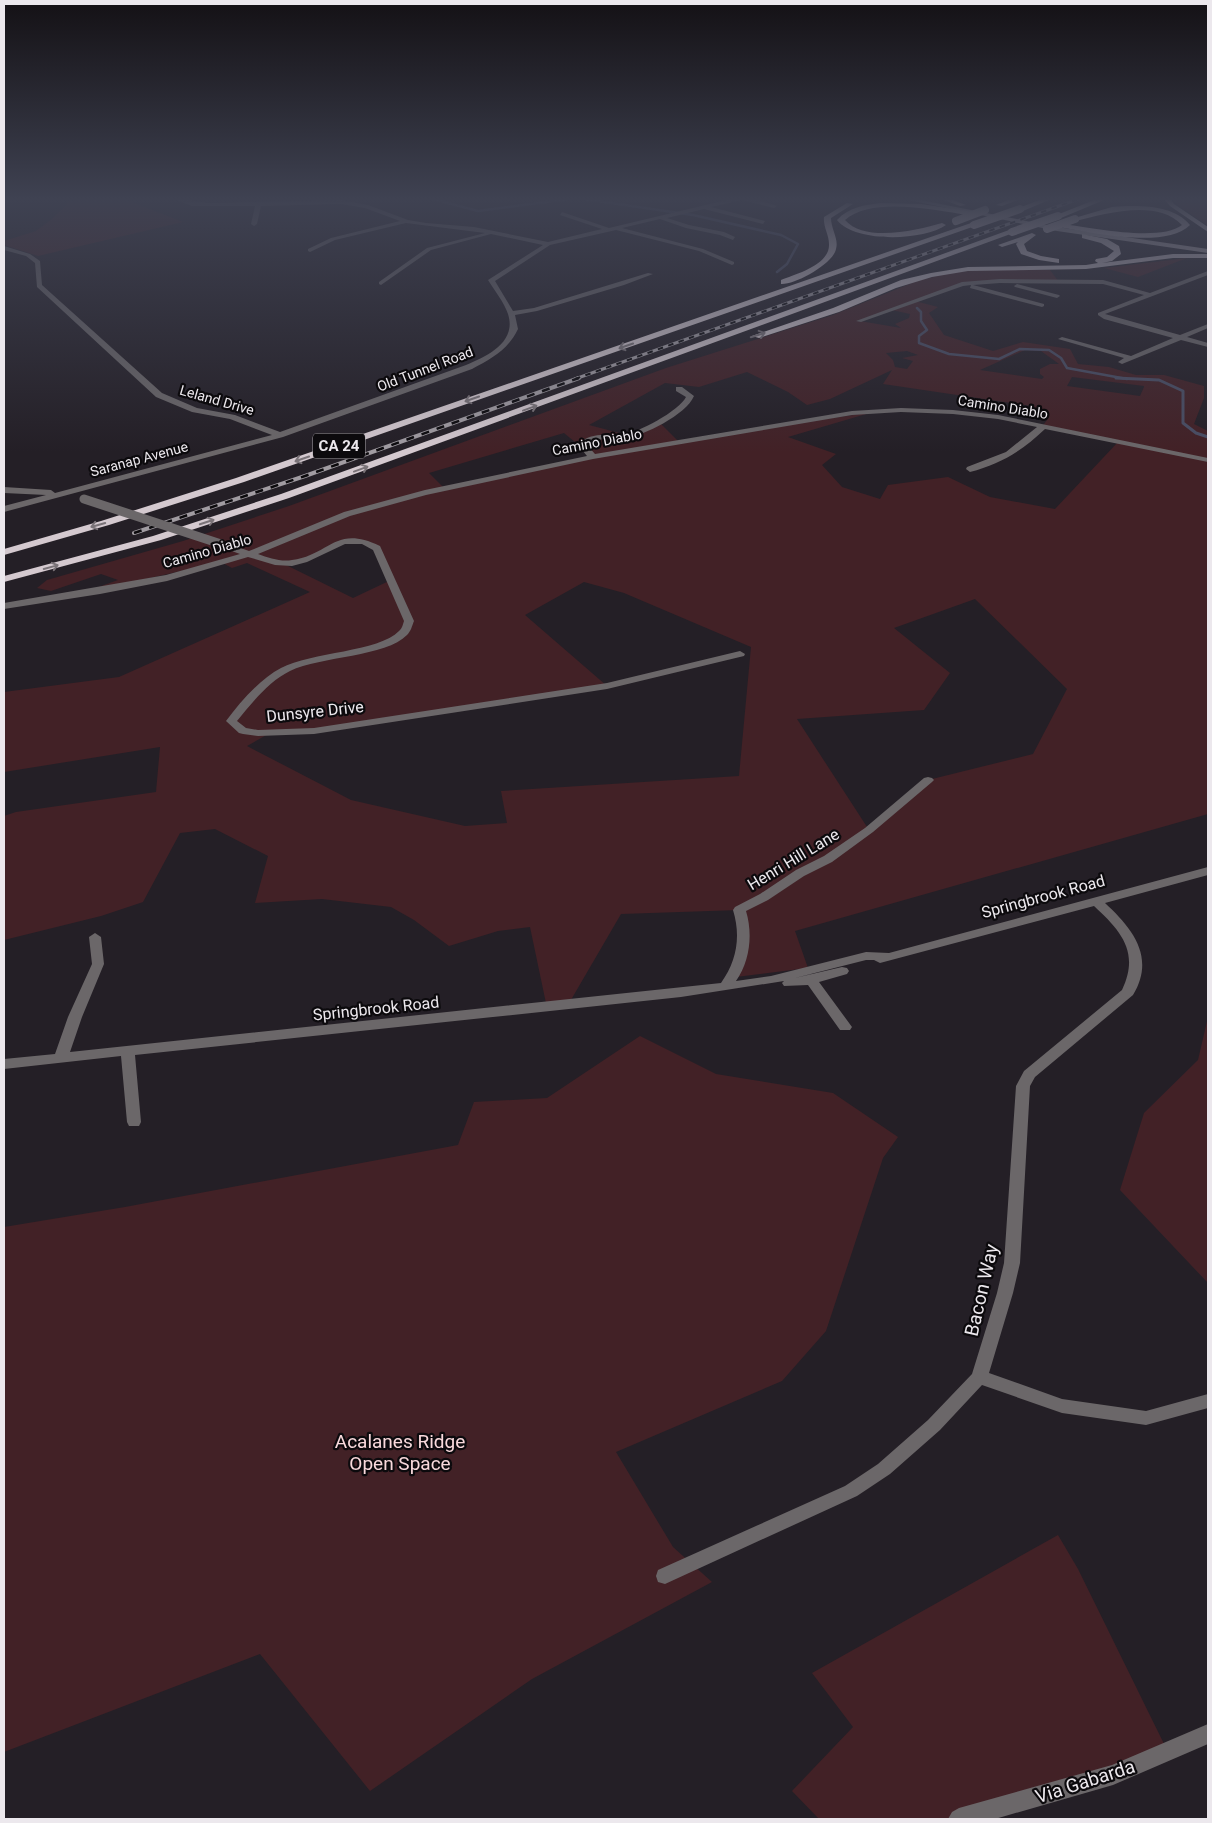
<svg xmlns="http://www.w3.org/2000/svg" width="1212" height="1823" viewBox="0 0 1212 1823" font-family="Roboto,sans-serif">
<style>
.green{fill:#422126;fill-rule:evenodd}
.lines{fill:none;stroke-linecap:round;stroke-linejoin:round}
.stream-far1{stroke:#4a4e64;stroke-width:2.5}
.stream{stroke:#4a4e64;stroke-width:3}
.minor{fill:#6b6769;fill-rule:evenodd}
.major{fill:#b6adb2;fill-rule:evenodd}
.highway{fill:#d4c9cf;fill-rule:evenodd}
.rail-far1-casing{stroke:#a19ca2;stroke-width:3}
.rail-casing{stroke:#a19ca2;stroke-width:4}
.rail-far1{stroke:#0c0a0d;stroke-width:2;stroke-dasharray:5.5;stroke-linecap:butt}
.rail{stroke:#0c0a0d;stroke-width:2.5;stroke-dasharray:8;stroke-linecap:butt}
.minor-bridge{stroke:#6b6769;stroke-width:9}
.highway-bridge{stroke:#d4c9cf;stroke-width:8}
.oneway{stroke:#7a7378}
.labels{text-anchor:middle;stroke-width:4.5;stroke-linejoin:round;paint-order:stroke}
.far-street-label{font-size:14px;fill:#ece8ed;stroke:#0c0a0d}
.shield{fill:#0c0a0d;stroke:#a9a5aa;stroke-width:1}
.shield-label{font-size:15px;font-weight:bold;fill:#ece8ed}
.street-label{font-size:16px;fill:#ece8ed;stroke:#0c0a0d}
.near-street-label{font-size:19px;fill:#ece8ed;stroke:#0c0a0d}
.near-park-label{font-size:19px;fill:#f9d9dc;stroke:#0c0a0d}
</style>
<rect width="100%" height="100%" fill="#241f26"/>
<g class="green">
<polygon points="85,197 119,197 183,222 38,256 4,245 4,241 36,231 52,219 70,201"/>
<polygon points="1171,197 1208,197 1208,226 1178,205"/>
<polygon points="1187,258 1138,277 1104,268"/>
<path d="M1001,269L1050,270L1059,282L1000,281L962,284L915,301L938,307L929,313L944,335L993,351L1023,342L1070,349L1078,364L1109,367L1136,375H1164L1204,386V398L1194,424L1208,431V814L795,931L808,968L736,977L739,910L621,914L568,1005L547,1008L530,927L498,931L449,946L414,920L391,907L322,899L255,903L268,856L215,829L180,833L143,902L101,916L4,940V816L16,812L156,792L160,747L4,772V692L119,677L310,592L247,563L232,568L221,562L79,594L118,580L101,574L51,591L37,588L47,580L183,541L289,506L666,368L833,315L917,281L958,271ZM892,310L910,314L909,318L895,324L901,328L860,321ZM1025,350L1041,351L1059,364H1050L1040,369V374L1044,377L1042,379L980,370ZM907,351L918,355L902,358L913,361L907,369L895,367L893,360L886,353ZM892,370L883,384L1031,406L1029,408L1049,417L1042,427L1118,442L1055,509L990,497L948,477L888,485L880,499L842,487L822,465L836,454L788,437L873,412L678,441L658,421L640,432L627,435L589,425L665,383L699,387L747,372L788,392L807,405L830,399ZM1072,377L1144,386V387L1140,396L1067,386ZM564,433L592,456L445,489L429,473ZM351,539L377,548L391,580L353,598L282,563L306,560ZM584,582L624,593L751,647L739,776L501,791L507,823L465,826L351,800L247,746L270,733L314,731L607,686L525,615ZM975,599L1067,689L1033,754L928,780L869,830L797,719L924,710L950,673L894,628Z"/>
<polygon points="1208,1017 1208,1283 1120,1190 1144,1113 1198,1060"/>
<polygon points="640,1036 716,1074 833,1093 898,1137 883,1158 826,1331 782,1381 616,1452 673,1547 712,1582 532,1679 370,1791 260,1654 4,1752 4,1227 125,1207 458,1145 474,1102 547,1098"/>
<polygon points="1058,1535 1078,1569 1168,1752 1113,1775 959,1819 819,1819 792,1791 853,1727 812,1673"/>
</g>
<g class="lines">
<g class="stream-far1">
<polyline points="425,197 478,211 577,198 693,215 781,235 798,244 787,264 777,272"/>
<polyline points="917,308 921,312 921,321 927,330 919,336 919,343 949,354 999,359 1020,349 1049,350 1061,358 1067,368 1127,379"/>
</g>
<polyline class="stream" points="1116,378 1159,380 1183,391 1183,423 1196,433 1208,437"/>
<g class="minor">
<path d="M169,197L208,203L341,200L368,205L408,220L426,223L474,227L548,242L602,229L560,215L562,212L609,228L739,197H749L777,206L774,208L742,200L711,207L765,221L763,224L704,209L667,218L689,225L724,232L735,237L733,240L720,235L686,228L660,219L622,228L703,249L734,262V264L732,265L699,251L616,230L550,245L495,281L513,311L534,308L648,273L653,274L624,285L537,311L515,315L518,329C508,350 491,359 472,369L283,437L4,512V506L46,495L4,493V487L51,490L55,493L272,435L230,419L192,412L156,397L37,287L35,263L26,256L4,250V246L30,254L40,261L42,285L162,393L197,408L235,415L280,432L466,365C488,356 517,342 508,314C504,302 494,290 488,280L543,245L491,234L431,250L381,285L379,284V282L427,248L485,233L406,223L335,240L310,252L308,251V249L331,238L400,221L365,208L341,204L261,206L257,224L254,226L251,224L255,206H192Z"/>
<polygon points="1208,271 1208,275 1105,314 1180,335 1208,324 1208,328 1187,337 1208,343 1208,347 1181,340 1122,364 1118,362 1124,358 1058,339 1062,337 1131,356 1173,338 1104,319 1098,315 1098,313 1144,295 1103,284 1000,283 973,285 1044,304 1044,306 1042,307 970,288 971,285 963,286 861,322 856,321 962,282 1000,279 1103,280 1150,293"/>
<polygon points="1017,284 1059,295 1060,296 1057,298 1015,287 1014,286"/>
<path d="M676,387H682L694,396C686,415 644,435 625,439C611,441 598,436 587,445L595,454L852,411L901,408L953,410L998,415L1208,458V462L1045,429C1022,451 1000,464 970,472L966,469L967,467L1006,452L1037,427L998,419L953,414L901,412L852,415L593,459L426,495L350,516L258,554C269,558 281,562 292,560C330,555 335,524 380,546L414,621C412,626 411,631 407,635C386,657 321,656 290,671C269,681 252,703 237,721L246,728L258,730L314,728L607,683L740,651L745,654L744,656L607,689L314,734L258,736L243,734L239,733L226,721C240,702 260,679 281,668C311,652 379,652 399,631C402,629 403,624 404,621L373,550L362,544H345L307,562L292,566L275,565L248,557L167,581L100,594L4,609V603L166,575L240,554L218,546V542H224L249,551L344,512L425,490L587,456L578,445C590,431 606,436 622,435C638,433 679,411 686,397L676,391Z"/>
<path d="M928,777L932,778L934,780L932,782L873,832L832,862L804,876L768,900L746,911C753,934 750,961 736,981L771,976L866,952L889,953L1208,867V875L1105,903C1132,928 1156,957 1133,995L1035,1077L1030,1086L1020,1263L1013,1293L989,1373L1062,1399L1146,1411L1208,1394V1408L1146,1425L1062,1413L982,1385L940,1430L890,1474L857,1496L665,1584L658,1582L656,1576L658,1570L845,1486L878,1464L928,1420L972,1374L997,1293L1004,1263L1016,1086L1024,1071L1122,990C1140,952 1121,931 1094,906L880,963L874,960H866L795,978L842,967L847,968L849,971L847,974L819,982L852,1027L850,1030H840L808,985L784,986L782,983L784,981L681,997L135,1055L141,1122L139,1126H129L127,1122L121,1056L4,1069V1059L55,1054L68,1017L92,964L89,937L95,933L101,937L104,964L82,1017L70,1052L721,983C737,961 741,936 733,910L735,907L760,894L796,870L824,856L865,828L924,778Z"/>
<polygon points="1208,1724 1208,1744 1113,1785 995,1819 948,1819 952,1812 959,1808 1112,1765"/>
</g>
<polygon class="major" points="894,197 905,197 1057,227 1208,249 1208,253 1057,231"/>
<g class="highway">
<polygon points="936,197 945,197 966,205 960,206"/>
<polygon points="1016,197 1025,197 1002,206 996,205"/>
<polygon points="1047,197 1056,197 1023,211 1016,209"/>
<polygon points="1102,197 1111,197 1061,218 1054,216"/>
<polygon points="1162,197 1169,197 1174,204 1208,227 1208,232 1170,206"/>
<path d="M847,203L853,204L831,218C831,229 839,239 836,249C833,264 795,285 781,284V280C796,274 830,265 829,244C829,235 823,227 824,217Z"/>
<path d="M881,203L921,204L968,211L972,213L968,215C936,210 871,196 845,220C865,243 918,230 942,223L946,225C923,241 855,243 837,220C849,207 864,205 881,203Z"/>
<path d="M1112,207C1137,205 1173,204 1190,225C1167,249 1094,233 1064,228L1060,226L1064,224C1091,228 1161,242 1182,225C1157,198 1104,214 1075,221L1071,219Z"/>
<polygon points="971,223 978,225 244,482 109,525 4,555 4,549 101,521 236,478"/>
<polygon points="1009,230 1016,232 289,498 161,540 4,582 4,576 153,536 281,494"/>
<polygon points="1032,233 1036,235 1024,244 1027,251 1041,256 1059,259 1059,263 1039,260 1021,254 1016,244 1018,242 1002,247 998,245"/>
<polygon points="1082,234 1107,239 1119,246 1121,254 1112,261 1102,263 1173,254 1208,254 1208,258 1173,258 1086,269 968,271 932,277 896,288 839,312 759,338 752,336 833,308 901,280 931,273 968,267 1086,265 1098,263 1095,261 1096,259 1107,257 1114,251 1101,243 1082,238"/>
</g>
<g class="rail-far1-casing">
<polyline id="rail-far1" points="575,379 1084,197"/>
</g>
<g class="rail-casing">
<polyline id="rail" points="134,533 305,476 579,378"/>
</g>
<use href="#rail-far1" class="rail-far1"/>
<use href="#rail" class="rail"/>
<polyline class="minor-bridge" points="84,499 221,544"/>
<g class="highway-bridge">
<polyline points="956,221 985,210"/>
<polyline points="974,225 1020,209"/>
<polyline points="1047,229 1075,219"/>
<polyline points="1012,232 1058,216"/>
</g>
</g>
<defs><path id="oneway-shaft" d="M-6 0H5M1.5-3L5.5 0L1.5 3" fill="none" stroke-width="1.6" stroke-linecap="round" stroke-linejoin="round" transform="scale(1.25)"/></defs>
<g class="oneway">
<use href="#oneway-shaft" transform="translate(758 335) rotate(-17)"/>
<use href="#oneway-shaft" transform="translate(626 346) rotate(161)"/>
<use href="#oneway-shaft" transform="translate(472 399) rotate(161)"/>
<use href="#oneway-shaft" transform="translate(530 408) rotate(-20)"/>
<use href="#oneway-shaft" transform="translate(302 459) rotate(161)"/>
<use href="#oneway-shaft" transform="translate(361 469) rotate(-20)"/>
<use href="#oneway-shaft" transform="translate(207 522) rotate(-18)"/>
<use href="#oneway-shaft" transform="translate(98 525) rotate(164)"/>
<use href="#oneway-shaft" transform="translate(51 567) rotate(-15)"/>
</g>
<linearGradient id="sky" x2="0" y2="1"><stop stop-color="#141115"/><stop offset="0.44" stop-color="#3f4252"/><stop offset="1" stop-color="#3f4252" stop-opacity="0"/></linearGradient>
<rect width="1212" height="452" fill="url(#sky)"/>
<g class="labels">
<g class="far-street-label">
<text transform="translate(425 369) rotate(-21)" y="5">Old Tunnel Road</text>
<text transform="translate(217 400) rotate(16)" y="5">Leland Drive</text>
<text transform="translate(1003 407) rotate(9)" y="5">Camino Diablo</text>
<text transform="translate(597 442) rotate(-11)" y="5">Camino Diablo</text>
<text transform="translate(139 459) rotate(-15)" y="5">Saranap Avenue</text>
<text transform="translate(207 551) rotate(-16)" y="5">Camino Diablo</text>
</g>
<rect class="shield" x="313" y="433.5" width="52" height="25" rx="4"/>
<g class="shield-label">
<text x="339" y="451">CA 24</text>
</g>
<g class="street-label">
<text transform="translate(315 711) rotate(-6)" y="6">Dunsyre Drive</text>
<text transform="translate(793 859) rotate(-31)" y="6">Henri Hill Lane</text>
<text transform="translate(1043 896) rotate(-15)" y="6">Springbrook Road</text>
<text transform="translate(376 1008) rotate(-6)" y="6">Springbrook Road</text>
</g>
<g class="near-street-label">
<text transform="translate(981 1290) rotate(-77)" y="7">Bacon Way</text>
<text transform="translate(1085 1781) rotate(-18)" y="7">Via Gabarda</text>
</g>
<g class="near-park-label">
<text x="400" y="1448">Acalanes Ridge<tspan x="400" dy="22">Open Space</tspan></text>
</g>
</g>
<rect width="1212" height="1823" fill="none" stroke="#ece8ed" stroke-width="10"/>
</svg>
